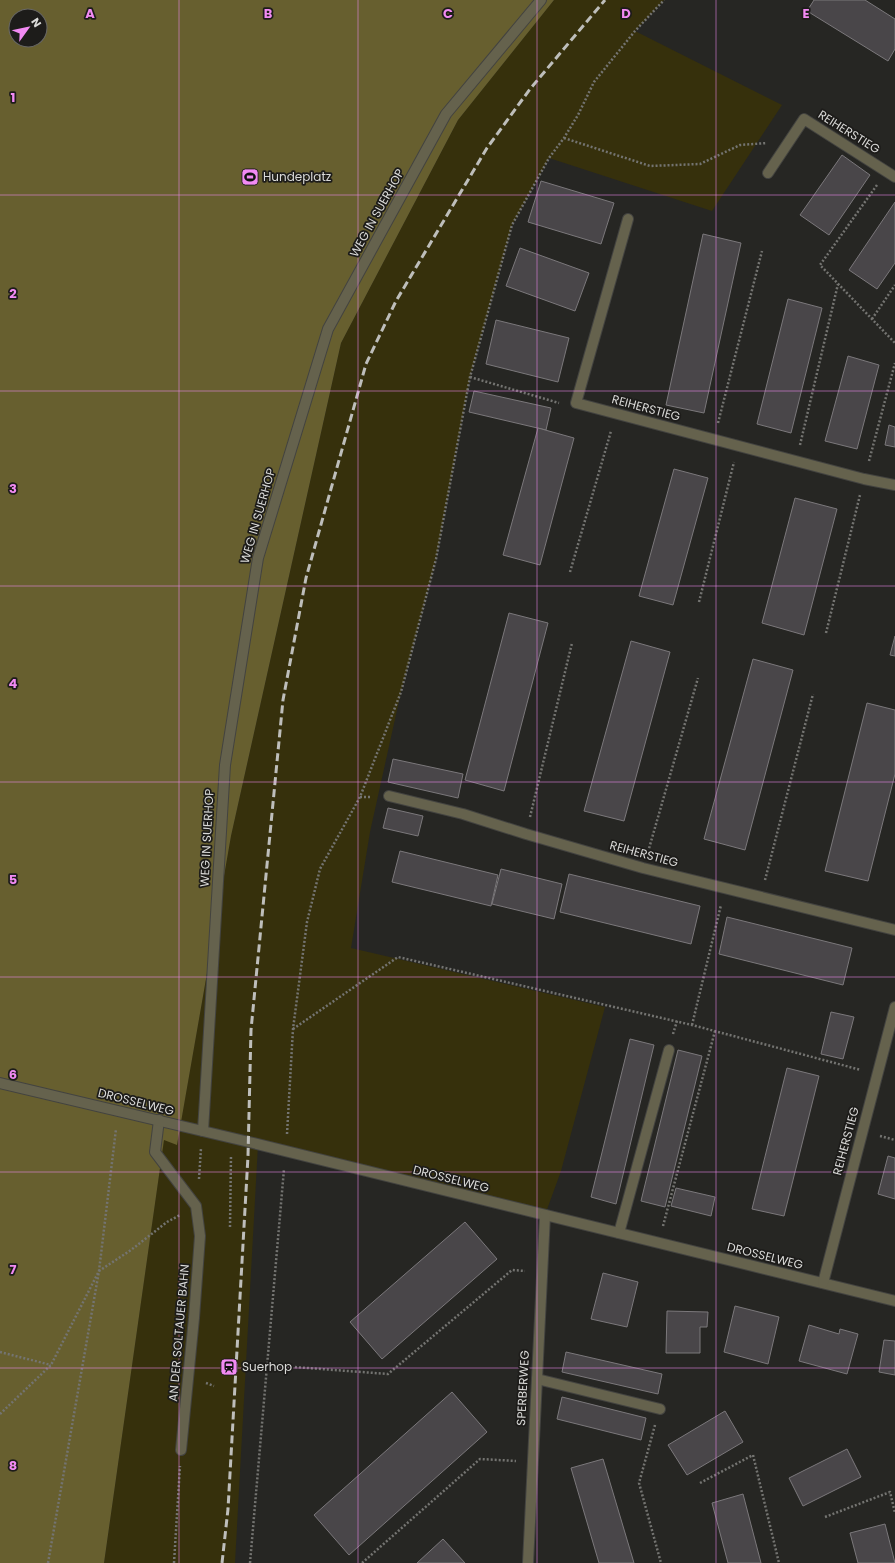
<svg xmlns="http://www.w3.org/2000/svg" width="895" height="1563" viewBox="0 0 895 1563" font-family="Poppins,sans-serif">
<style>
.green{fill:#36300c}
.forest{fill:#675f2f;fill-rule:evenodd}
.building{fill:#494649;stroke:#7b787b}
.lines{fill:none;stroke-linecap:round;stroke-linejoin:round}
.service-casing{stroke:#434340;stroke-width:12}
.minor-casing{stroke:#434340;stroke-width:12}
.path{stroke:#747471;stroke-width:2.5;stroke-dasharray:2 2;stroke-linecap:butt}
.service{stroke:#65624d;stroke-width:10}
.minor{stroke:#65624d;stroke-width:10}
.rail{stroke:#bebebb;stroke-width:3;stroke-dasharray:8 4;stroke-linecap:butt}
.grid{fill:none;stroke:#f28af3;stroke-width:1;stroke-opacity:0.55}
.labels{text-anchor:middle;stroke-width:3.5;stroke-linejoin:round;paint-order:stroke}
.street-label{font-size:12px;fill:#dadad8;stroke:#1d1c1a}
.poi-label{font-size:12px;fill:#dadad8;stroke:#1d1c1a;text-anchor:start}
.grid-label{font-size:13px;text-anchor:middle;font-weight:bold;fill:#f28af3;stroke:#1d1c1a;stroke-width:3.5;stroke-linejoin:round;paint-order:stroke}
</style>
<rect width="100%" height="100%" fill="#262623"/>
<polygon class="green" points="554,0 664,0 635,31 782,105 712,211 549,158 512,225 470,377 436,559 401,692 370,832 351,948 605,1007 561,1171 545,1215 258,1145 235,1563 104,1563 164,1139 177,1144 231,836 341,343 458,120"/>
<path class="forest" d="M0,0H554L458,120L341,343L231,836L177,1145L164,1140L104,1563H0ZM16,16H40V40H16Z"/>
<g class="building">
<polygon points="814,0 865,0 895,19 895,49 888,61 807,11"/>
<polygon points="842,155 870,175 829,235 800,215"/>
<polygon points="541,181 614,203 601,244 528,222"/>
<polygon points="895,202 895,263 877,289 849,270"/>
<polygon points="703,234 741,243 704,413 666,405"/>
<polygon points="520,248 589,273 575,311 506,286"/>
<polygon points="788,299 822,308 791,433 757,424"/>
<polygon points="496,320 569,338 558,382 486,364"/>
<polygon points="848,356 879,365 857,449 825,441"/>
<polygon points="474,391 551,408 546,430 469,412"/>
<polygon points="889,425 895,427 895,447 885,445"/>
<polygon points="538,428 574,438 540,565 503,555"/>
<polygon points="674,469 708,478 673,605 639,596"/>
<polygon points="795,498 837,509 804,635 762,623"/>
<polygon points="509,613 548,623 504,791 465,780"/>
<polygon points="895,636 895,656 890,655"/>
<polygon points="631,641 670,652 624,821 584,811"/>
<polygon points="753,659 793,670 745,850 704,839"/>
<polygon points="867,703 895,710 895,774 868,881 825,871"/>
<polygon points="393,759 463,774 458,798 388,782"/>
<polygon points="388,808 423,816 418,836 383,828"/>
<polygon points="400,851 498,875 491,906 392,882"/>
<polygon points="501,869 562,884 554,919 492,904"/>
<polygon points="569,874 700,906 691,944 560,912"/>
<polygon points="727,917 852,948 843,985 719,954"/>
<polygon points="831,1012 854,1017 843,1059 821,1054"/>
<polygon points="630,1039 654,1045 616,1204 591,1197"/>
<polygon points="678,1050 702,1056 665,1207 641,1201"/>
<polygon points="787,1068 819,1076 784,1216 752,1209"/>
<polygon points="888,1156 895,1158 895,1199 878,1194"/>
<polygon points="676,1188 715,1197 711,1216 671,1206"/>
<polygon points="465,1222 497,1259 382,1359 350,1322"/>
<polygon points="603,1273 638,1282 627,1327 591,1319"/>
<polygon points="735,1306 779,1317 768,1364 724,1352"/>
<polygon points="667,1311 708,1312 707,1327 700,1327 700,1353 666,1353"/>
<polygon points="809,1325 839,1334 840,1329 858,1334 847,1374 799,1361"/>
<polygon points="884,1340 895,1341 895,1375 879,1372"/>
<polygon points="566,1352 662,1374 658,1394 562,1372"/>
<polygon points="452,1392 487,1432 349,1555 314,1515"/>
<polygon points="562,1397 646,1418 641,1440 557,1419"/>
<polygon points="725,1411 743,1442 687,1475 668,1445"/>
<polygon points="847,1449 861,1477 803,1506 789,1478"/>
<polygon points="603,1459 634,1563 599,1563 571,1468"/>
<polygon points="743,1494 761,1563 728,1563 712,1503"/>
<polygon points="885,1524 895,1563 858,1563 850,1533"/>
<polygon points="443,1539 465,1563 417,1563"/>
</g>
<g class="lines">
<g class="service-casing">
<g id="service">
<polyline points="159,1120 155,1152 196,1206 200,1236 194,1318 181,1450"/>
<polyline points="619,1233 669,1050"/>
<polyline points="537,1379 660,1409"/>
</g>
</g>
<g class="minor-casing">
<g id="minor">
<polyline points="768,173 804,119 895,177"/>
<polyline points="628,219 576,403 864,479 895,485"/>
<polyline points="389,796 463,814 526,834 643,868 895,930"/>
<polyline points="0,1083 249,1142 895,1301"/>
<polyline points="203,1131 225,765 258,558 328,329 446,114 541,0"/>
<polyline points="823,1283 895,1007"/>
<polyline points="528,1563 545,1215"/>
</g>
</g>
<g class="path">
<polyline points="564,138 650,166 700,164 740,145 767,143"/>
<polyline points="877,185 820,265 895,343"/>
<polyline points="872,319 895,285"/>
<polyline points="470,377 559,403"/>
<polyline points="718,423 762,251"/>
<polyline points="800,445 838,284"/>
<polyline points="869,461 895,363"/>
<polyline points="570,572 611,431"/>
<polyline points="699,602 734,462"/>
<polyline points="826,633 860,495"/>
<polyline points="360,797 371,797"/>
<polyline points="530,817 572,643"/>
<polyline points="648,852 698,678"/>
<polyline points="765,880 813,694"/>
<polyline points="692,1025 721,905"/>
<polyline points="293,1029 398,957 692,1025 861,1070"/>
<polyline points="673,1034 677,1021"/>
<polyline points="287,1134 293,1029 307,922 320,869 360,797 401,692 436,559 470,377 512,225 549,158 564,138 578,115 594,82 635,31 664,0"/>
<polyline points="880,1136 895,1140"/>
<polyline points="199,1179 201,1148"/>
<polyline points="663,1226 715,1031"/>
<polyline points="230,1227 231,1155"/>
<polyline points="0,1352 51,1365"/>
<polyline points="267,1365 388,1374 512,1270 525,1271"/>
<polyline points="206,1383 214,1386"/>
<polyline points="0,1414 51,1365 99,1271 131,1250 167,1222 180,1215"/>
<polyline points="655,1425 639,1483 661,1563"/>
<polyline points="700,1483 753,1455 779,1563"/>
<polyline points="825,1517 890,1492 895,1513"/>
<polyline points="48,1563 99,1271 116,1129"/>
<polyline points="174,1563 180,1466"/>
<polyline points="250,1563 284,1169"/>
<polyline points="362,1563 480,1459 516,1461"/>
</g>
<use href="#service" class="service"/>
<use href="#minor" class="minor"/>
<polyline class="rail" points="222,1563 228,1509 248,1156 251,1030 283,700 306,578 366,364 396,301 487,148 530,89 605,0"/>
</g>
<path class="grid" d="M179,0V1563M358,0V1563M537,0V1563M716,0V1563M0,195H895M0,391H895M0,586H895M0,782H895M0,977H895M0,1172H895M0,1368H895"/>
<defs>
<g id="stadium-square" transform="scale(0.9)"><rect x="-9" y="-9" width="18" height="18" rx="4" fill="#f28af3" stroke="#1d1c1a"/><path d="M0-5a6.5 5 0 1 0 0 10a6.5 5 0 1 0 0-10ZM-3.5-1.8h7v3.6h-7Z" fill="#111"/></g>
<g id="station-square" transform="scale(0.9)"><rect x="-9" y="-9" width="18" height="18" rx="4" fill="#f28af3" stroke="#1d1c1a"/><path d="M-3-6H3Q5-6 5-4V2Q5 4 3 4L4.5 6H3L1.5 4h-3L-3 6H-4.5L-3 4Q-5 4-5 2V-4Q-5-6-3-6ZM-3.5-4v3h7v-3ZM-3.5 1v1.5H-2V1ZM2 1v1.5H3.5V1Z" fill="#111"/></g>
</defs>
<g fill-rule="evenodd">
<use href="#stadium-square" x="250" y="177"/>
<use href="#station-square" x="229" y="1367"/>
</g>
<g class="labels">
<g class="street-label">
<text transform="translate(849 132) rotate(32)" y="4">REIHERSTIEG</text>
<text transform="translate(377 213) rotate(-61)" y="4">WEG IN SUERHOP</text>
<text transform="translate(646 408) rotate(15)" y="4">REIHERSTIEG</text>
<text transform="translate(258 516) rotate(-74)" y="4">WEG IN SUERHOP</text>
<text transform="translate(207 838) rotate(-87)" y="4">WEG IN SUERHOP</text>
<text transform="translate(644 854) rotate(15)" y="4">REIHERSTIEG</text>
<text transform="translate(136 1102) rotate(14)" y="4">DROSSELWEG</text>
<text transform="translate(846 1141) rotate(-75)" y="4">REIHERSTIEG</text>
<text transform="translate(451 1179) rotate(14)" y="4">DROSSELWEG</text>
<text transform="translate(765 1256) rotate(14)" y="4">DROSSELWEG</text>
<text transform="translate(179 1333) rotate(-85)" y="4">AN DER SOLTAUER BAHN</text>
<text transform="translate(523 1388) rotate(-87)" y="4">SPERBERWEG</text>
</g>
<g class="poi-label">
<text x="263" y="181">Hundeplatz</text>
<text x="242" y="1371">Suerhop</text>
</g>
</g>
<g class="grid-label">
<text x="90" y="18">A</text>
<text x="268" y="18">B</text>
<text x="448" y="18">C</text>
<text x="626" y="18">D</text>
<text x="806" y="18">E</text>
<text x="13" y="102">1</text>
<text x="13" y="298">2</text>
<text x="13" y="493">3</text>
<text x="13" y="688">4</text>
<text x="13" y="884">5</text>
<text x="13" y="1079">6</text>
<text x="13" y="1274">7</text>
<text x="13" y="1470">8</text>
</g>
<g transform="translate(28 28) rotate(57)"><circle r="19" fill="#1d1c1a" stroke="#696866"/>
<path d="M0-3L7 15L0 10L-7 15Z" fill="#f28af3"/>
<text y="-6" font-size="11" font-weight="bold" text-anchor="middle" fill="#dadad8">N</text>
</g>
</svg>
